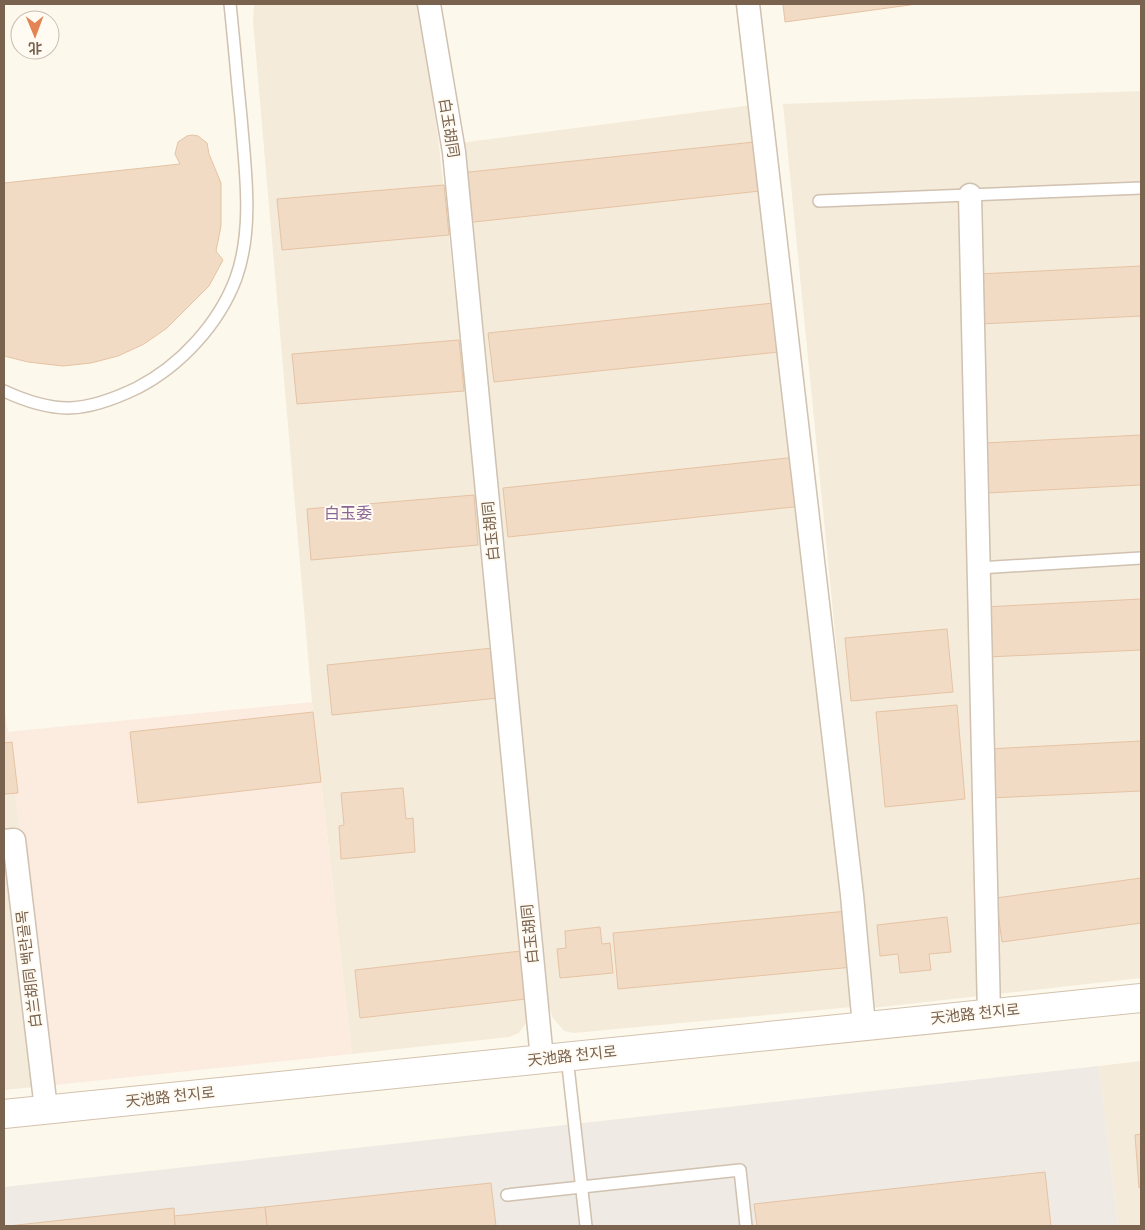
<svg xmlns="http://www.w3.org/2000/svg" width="1145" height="1230" viewBox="0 0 1145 1230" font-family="Cabin,'Noto Sans SC','Noto Sans KR',sans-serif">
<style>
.residential{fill:#f4ebda}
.commercial{fill:#fcece0}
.industrial{fill:#efeae4}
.building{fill:#f2dbc4;stroke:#e5c3a4}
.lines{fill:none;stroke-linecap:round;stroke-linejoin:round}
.lane-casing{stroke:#d0c1b0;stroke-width:14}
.street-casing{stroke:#d0c1b0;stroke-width:25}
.secondary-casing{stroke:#d3c2ae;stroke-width:30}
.lane{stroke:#fff;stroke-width:11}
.street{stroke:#fff;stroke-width:22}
.secondary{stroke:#fff;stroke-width:28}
.labels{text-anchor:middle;stroke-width:4;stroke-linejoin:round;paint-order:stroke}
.street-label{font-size:15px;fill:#79624e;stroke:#fffbf3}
.neighbourhood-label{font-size:16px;fill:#8a6694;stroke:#fffbf3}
</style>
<rect width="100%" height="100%" fill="#fdf8ec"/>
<g class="residential">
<polygon points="254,4 421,4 439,146 532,1004 529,1019 519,1033 509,1037 352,1054 312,702 253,21"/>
<polygon points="1141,91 1141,978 872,1008 783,104"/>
<polygon points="753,105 852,1007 574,1033 564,1031 553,1018 549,1007 459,143"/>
<polygon points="4,704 55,1085 4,1090"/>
<polygon points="1141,1061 1141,1226 1118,1226 1099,1066"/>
</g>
<polygon class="commercial" points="312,702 352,1054 55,1085 6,732"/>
<polygon class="industrial" points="1099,1066 1118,1226 4,1226 4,1187"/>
<g class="building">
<polygon points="783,4 917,4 785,22"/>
<polygon points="192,135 198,136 207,143 209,154 221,183 221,226 216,251 223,260 209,286 167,328 144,344 118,356 91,363 63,366 28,362 4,356 4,183 180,164 175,154 178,142 187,136"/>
<polygon points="754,142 760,191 465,223 460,173"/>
<polygon points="444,185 449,235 282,250 277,199"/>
<polygon points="1141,266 1141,316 981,324 979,274"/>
<polygon points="783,302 788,351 494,382 488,333"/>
<polygon points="459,340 464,391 297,404 292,354"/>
<polygon points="1141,435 1141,485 987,493 985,443"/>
<polygon points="797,457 803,506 508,537 503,488"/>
<polygon points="474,495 478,545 311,560 307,509"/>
<polygon points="1141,599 1141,650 987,657 984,607"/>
<polygon points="947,629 953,692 851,701 845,638"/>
<polygon points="493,648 498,698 332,715 327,665"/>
<polygon points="957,705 965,799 885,807 876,712"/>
<polygon points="313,712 321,782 138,803 130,732"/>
<polygon points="1141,741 1141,791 990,798 988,749"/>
<polygon points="12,742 18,793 4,794 4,743"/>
<polygon points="403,788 406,819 413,818 415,852 341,859 339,826 344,825 341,793"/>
<polygon points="1141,878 1141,923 1002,942 996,898"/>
<polygon points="848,911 853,967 618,989 613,933"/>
<polygon points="947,917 951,952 929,954 931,970 900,973 898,954 880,956 877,925"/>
<polygon points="600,927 602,944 610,943 613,973 560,978 557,949 566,948 565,931"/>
<polygon points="521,951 526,999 360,1018 355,970"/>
<polygon points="1141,1134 1141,1187 1139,1188 1135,1135"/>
<polygon points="1045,1172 1051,1226 757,1226 754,1204"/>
<polygon points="491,1183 496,1226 267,1226 265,1207"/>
<polygon points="265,1207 267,1226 175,1226 174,1216"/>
<polygon points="174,1208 175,1226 8,1226"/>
</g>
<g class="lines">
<g class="lane-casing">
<g id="lane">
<polyline points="819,201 1141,188"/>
<path d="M4,391C56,415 85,413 137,388C180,366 219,324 236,278C254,228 245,168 241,117C237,79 234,41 230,4"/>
<polyline points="979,568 1141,558"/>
<polyline points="567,1057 586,1226"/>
<polyline points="507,1195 740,1170 746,1226"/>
</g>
</g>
<g class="street-casing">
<g id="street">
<polyline points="429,4 454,152 542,1059"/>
<polyline points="748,4 852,895 864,1026"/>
<polyline points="970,195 989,1013"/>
<polyline points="4,841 14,840 46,1109"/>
</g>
</g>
<g class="secondary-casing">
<polyline id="secondary" points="4,1114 1141,998"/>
</g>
<use href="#lane" class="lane"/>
<use href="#street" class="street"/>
<use href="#secondary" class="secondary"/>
</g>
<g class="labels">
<g class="street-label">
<text transform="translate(449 128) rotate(81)" y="5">白玉胡同</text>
<text transform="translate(491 531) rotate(-96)" y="5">白玉胡同</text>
<text transform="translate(530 934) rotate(-96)" y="5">白玉胡同</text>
<text transform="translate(29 969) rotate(-97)" y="5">白兰胡同 백란골목</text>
<text transform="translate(975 1014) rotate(-6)" y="5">天池路 천지로</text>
<text transform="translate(572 1056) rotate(-6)" y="5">天池路 천지로</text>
<text transform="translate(170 1097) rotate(-6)" y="5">天池路 천지로</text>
</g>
<g class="neighbourhood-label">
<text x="348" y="519">白玉委</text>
</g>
</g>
<rect width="1145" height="1230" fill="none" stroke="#79624e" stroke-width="10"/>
<g transform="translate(35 35) rotate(179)"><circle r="24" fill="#fffbf3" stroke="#c9beb1"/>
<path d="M0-4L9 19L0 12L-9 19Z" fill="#e48353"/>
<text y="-8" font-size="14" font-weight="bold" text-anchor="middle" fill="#79624e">北</text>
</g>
</svg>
